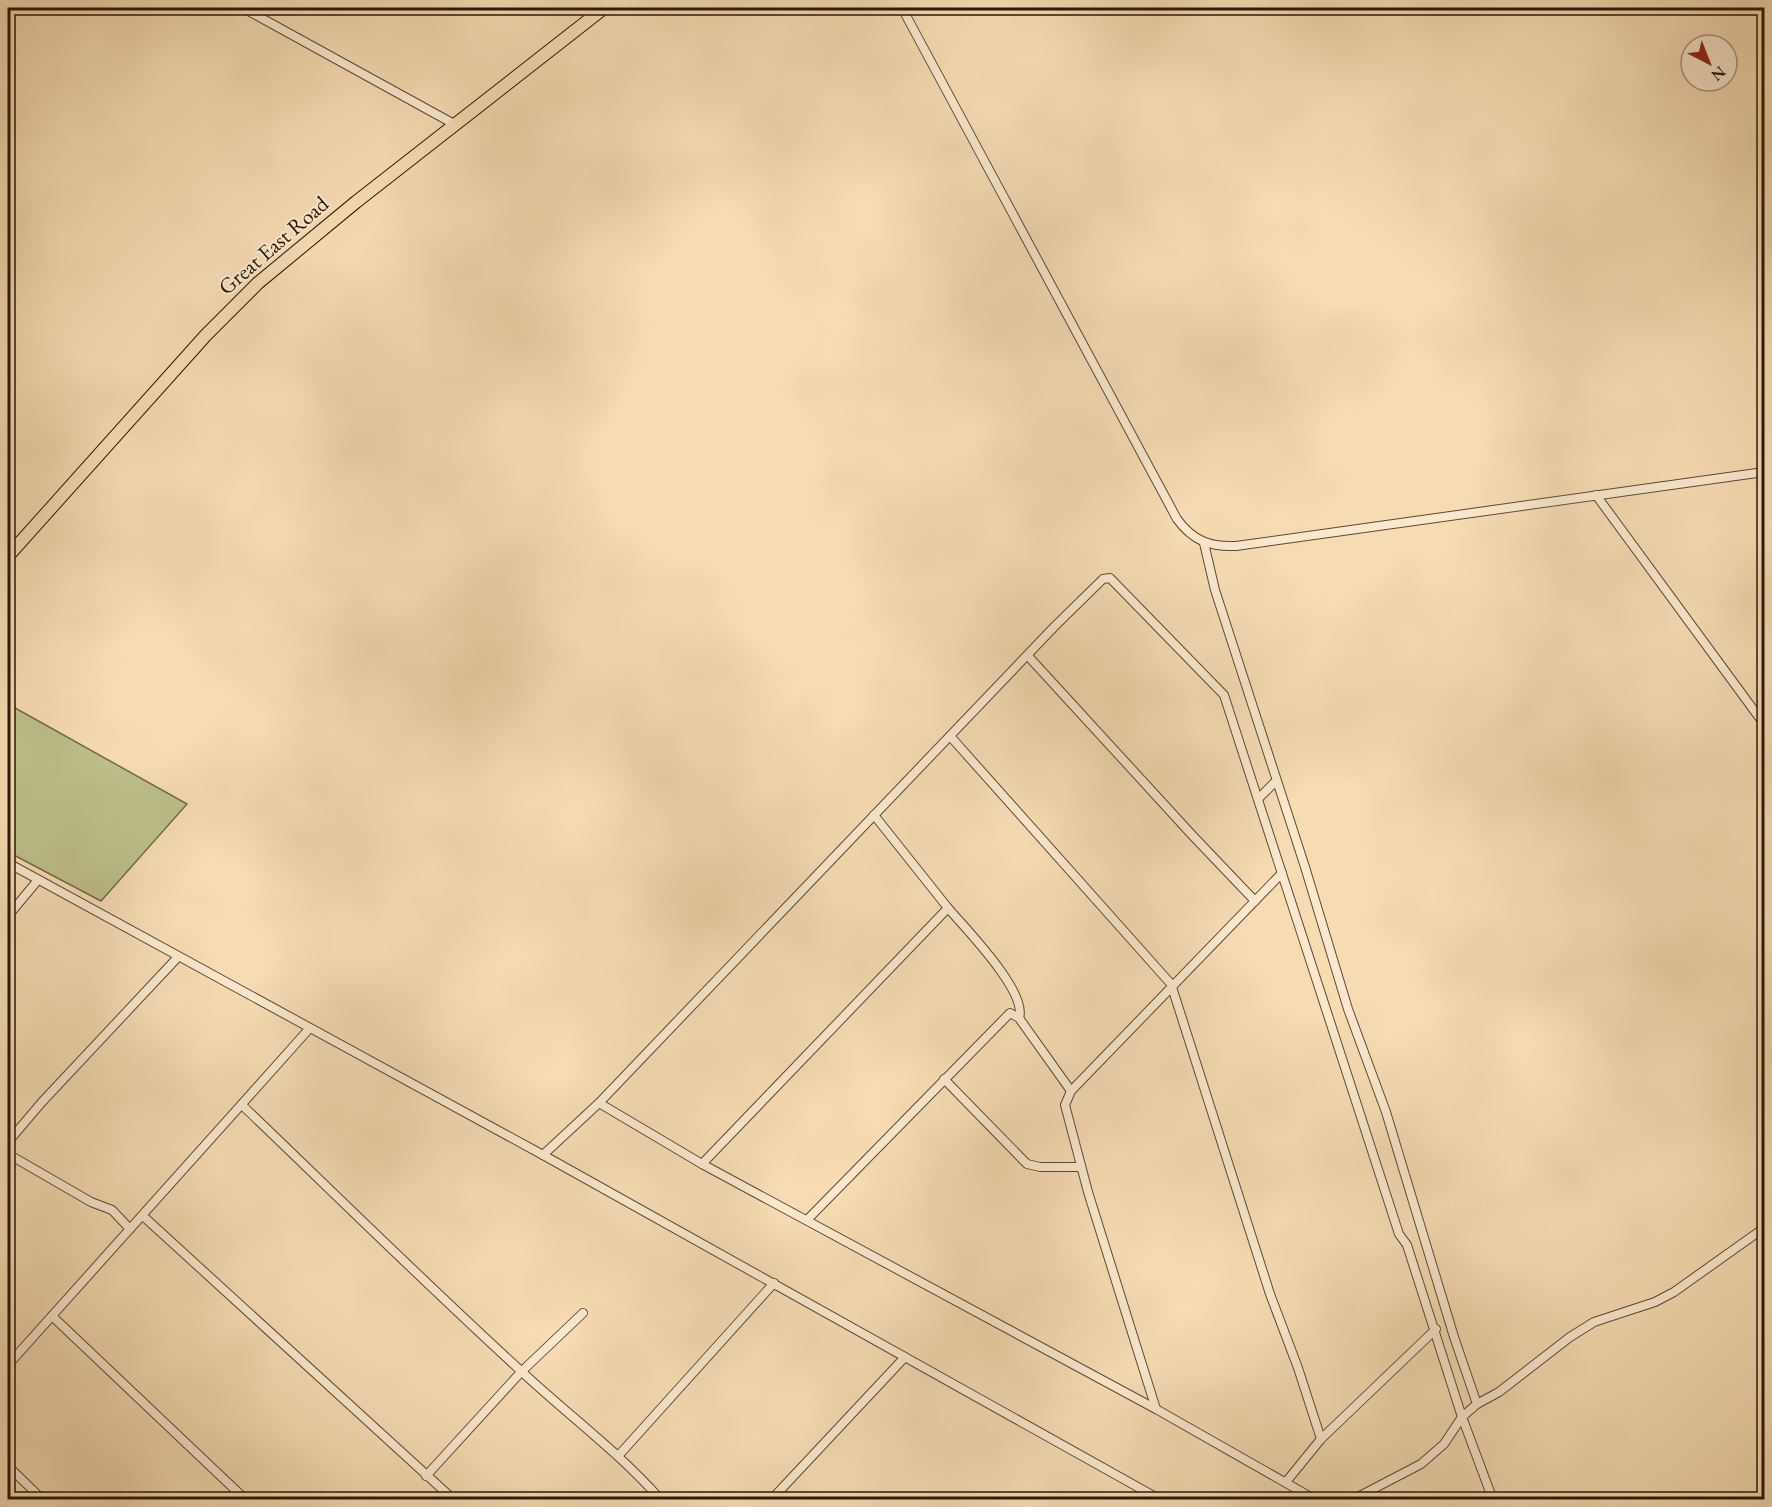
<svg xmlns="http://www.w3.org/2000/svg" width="1772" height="1507" viewBox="0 0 1772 1507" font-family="'EB Garamond',serif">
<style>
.park{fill:#bdc08b;stroke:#726c46;stroke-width:1.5}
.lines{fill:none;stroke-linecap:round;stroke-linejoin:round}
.minor-casing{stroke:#5c4a2e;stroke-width:10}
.trunk-casing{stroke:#281902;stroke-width:14}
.minor{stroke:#f9e8ce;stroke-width:8}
.trunk{stroke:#f6dbb3;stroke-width:12}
.labels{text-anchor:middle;stroke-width:4.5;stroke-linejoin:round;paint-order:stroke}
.street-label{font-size:22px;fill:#281902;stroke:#f9e8ce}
</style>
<rect width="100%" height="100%" fill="#f6dbb3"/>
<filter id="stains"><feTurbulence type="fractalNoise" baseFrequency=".00333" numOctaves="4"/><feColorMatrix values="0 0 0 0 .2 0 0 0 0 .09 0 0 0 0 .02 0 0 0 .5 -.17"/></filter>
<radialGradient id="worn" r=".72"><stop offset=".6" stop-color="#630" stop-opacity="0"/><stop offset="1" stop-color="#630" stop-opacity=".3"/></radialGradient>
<polygon class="park" points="8,704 187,804 101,901 8,852"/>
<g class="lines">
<g class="minor-casing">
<g id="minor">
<polyline points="243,8 454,124"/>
<path d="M902,8L1177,519C1193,541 1210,547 1236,546L1764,472"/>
<polyline points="1596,495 1764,724"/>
<polyline points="1204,543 1215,590 1305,867 1348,1009 1386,1112 1454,1337 1477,1404"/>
<polyline points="1028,656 1193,836 1255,901"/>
<polyline points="950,736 1171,984 1270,1294 1298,1368 1321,1439"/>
<polyline points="1258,799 1276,781"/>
<polyline points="8,863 543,1155 1161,1500"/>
<path d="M948,908C965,928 1028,992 1019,1018"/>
<polyline points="8,916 38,880"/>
<polyline points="944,1079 1027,1164 1040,1167 1081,1167"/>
<polyline points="599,1103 702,1164 1156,1409 1316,1500"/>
<path d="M242,1105C335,1194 426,1284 521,1371C568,1415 619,1452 661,1500"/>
<polyline points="8,1142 42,1102 178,957"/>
<polyline points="8,1154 91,1202 112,1210 130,1229"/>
<polyline points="543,1155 599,1103 1055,626 1103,579 1110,578 1224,695 1399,1234 1407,1245 1462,1417 1493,1500"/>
<polyline points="702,1164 948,908 874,815"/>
<polyline points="143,1216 454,1500"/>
<polyline points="807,1220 1010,1013 1019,1018 1071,1091"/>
<polyline points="52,1316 246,1500"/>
<polyline points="8,1365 309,1029"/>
<polyline points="1156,1409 1088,1192 1065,1105 1071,1091 1282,873"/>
<polyline points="619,1455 774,1283"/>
<polyline points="8,1466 43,1500"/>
<polyline points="426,1476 521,1372 583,1313"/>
<polyline points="1286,1482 1321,1439 1436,1329"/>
<polyline points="771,1500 905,1357"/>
<polyline points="1352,1500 1421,1464 1444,1444 1462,1417 1477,1404 1499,1392 1570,1337 1594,1322 1655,1302 1674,1292 1764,1228"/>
</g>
</g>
<g class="trunk-casing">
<polyline id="trunk" points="8,556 206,335 258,283 356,202 604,8"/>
</g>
<use href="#minor" class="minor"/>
<use href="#trunk" class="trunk"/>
</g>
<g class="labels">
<g class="street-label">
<text transform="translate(273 245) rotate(-41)" y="8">Great East Road</text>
</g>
</g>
<rect width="1772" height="1507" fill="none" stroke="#f6dbb3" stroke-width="30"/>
<rect x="9" y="9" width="1754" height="1489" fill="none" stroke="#281902" stroke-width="3"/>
<rect x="15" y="15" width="1742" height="1477" fill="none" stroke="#281902" stroke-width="1.5"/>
<g transform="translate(1709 63) rotate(138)"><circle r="28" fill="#f9e8ce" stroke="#a5957c" stroke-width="1.5"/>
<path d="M0-4.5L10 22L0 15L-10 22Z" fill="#8f2418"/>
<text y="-9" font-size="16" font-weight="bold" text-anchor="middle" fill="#281902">N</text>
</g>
<rect width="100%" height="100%" filter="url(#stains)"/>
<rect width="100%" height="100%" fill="url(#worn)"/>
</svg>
